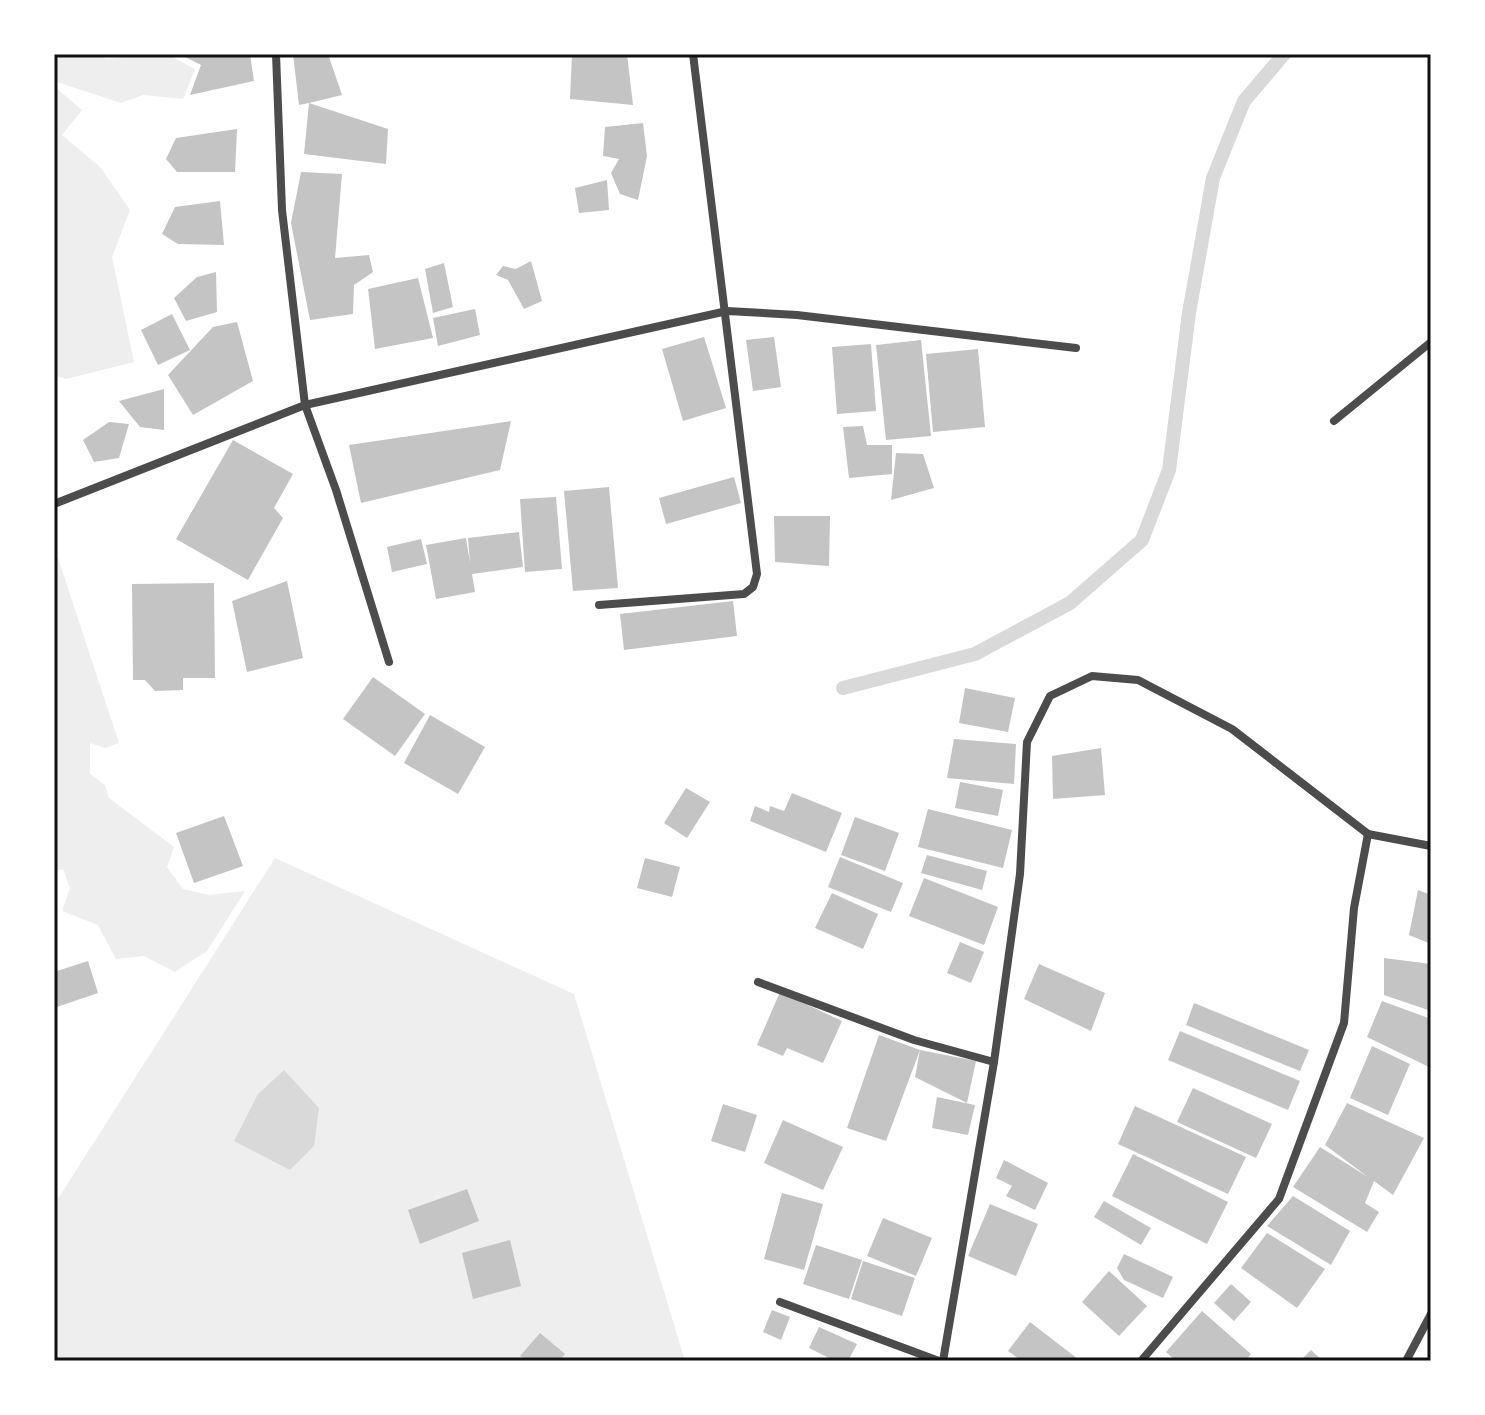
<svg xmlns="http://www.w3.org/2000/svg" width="1485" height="1415" viewBox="0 0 1485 1415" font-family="'Playfair Display',serif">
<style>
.green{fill:#eee}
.water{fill:#d9d9d9}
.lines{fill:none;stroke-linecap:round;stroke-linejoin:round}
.stream{stroke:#d9d9d9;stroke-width:14}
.building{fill:#c4c4c4}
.minor{stroke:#4c4c4c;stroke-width:8}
.neatline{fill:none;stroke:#111;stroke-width:3}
</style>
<rect width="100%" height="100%" fill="#fff"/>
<g class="green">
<polygon points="54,54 102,54 105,59 167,54 195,69 183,99 143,95 121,103 54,81"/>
<polygon points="54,86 82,110 62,135 100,167 130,210 112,257 134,362 66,379 54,375"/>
<polygon points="58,558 119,743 105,748 90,743 90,774 105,785 109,798 174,847 167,867 183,889 209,895 245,891 207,951 175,972 144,956 116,959 98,925 62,911 70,888 63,869 54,871 54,560"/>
<polygon points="275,858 574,994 685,1361 54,1361 54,1205"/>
</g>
<polygon class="water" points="284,1070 319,1108 314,1146 290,1170 234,1141 258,1094"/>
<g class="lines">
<polyline class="stream" points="843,688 975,654 1070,603 1142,540 1169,470 1189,313 1213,178 1244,101 1284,54"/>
</g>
<g class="building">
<polygon points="179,54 250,54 254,81 190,95 201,65"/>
<polygon points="293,54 328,54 342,95 309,103 388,129 386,164 304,154 309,103 299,105"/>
<polygon points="572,54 627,54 633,105 570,99"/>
<polygon points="643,123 647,156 638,200 620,194 611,173 619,159 603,156 605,127"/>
<polygon points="237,129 235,172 177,172 166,159 176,138"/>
<polygon points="301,172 342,174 335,258 369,255 373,272 354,285 353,314 310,320 291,223"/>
<polygon points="607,180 609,210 579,213 575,188"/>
<polygon points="220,201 224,245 178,244 162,234 175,207"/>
<polygon points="531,261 542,301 524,309 508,280 496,275 503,266 516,269"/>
<polygon points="444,263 453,307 433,313 425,269"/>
<polygon points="216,272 217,312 186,321 174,298 197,277"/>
<polygon points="418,278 433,338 375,349 368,289"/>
<polygon points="475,309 480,335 438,346 433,318"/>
<polygon points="172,314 190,350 158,365 141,330"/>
<polygon points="237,322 253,381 193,415 168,375 213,327"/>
<polygon points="704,337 726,408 683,421 662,349"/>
<polygon points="774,337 781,387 753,391 746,340"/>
<polygon points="921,340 931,436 886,440 876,345"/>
<polygon points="871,344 876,411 837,414 832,347"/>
<polygon points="978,349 985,427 933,432 926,354"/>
<polygon points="164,389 164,430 140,427 119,401"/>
<polygon points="511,421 500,470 361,503 349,445"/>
<polygon points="109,422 129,424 119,458 94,462 83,440"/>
<polygon points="863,426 867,445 892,445 892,474 849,478 843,427"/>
<polygon points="233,440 293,474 274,508 283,518 248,580 176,539"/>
<polygon points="896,453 923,454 934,488 891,500"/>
<polygon points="734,477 741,503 666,524 659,498"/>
<polygon points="609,487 618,588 573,591 564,491"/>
<polygon points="556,497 562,569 525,572 520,499"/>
<polygon points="774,516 830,516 829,566 775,562"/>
<polygon points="519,532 523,567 472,574 475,592 436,599 426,545 466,538 470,563 468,538"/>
<polygon points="421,539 427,564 392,572 387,547"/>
<polygon points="287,581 303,658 247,672 232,601"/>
<polygon points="214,583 215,678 183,678 183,690 155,691 145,680 133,680 132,584"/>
<polygon points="733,601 737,636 624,650 620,614"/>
<polygon points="373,677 425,714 395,756 343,719"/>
<polygon points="965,688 1015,698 1008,732 959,723"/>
<polygon points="430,715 485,747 458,794 404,763"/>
<polygon points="954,739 1016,744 1014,784 947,778"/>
<polygon points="1101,748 1105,795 1053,799 1052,756"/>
<polygon points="960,782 1003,790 998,816 955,808"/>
<polygon points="686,788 710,802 687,838 664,823"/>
<polygon points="792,793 842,813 826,852 750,821 755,806 769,812 770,806 784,811"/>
<polygon points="928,809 1012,830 1003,868 918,847"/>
<polygon points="224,816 243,866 194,883 176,833"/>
<polygon points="855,817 899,833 885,871 841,855"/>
<polygon points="927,855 987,871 982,890 921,873"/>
<polygon points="840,857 903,883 891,912 828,887"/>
<polygon points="645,858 680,867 672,897 637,888"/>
<polygon points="924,878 998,907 984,945 909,916"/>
<polygon points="1418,890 1431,895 1431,944 1409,935"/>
<polygon points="832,893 878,914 863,949 815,928"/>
<polygon points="960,942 984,952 971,983 947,973"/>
<polygon points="1384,958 1431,964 1431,1011 1384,995"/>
<polygon points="88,961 98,993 54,1008 54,972"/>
<polygon points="1039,964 1105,993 1091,1031 1024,999"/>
<polygon points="780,992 842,1021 823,1063 787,1048 783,1056 757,1045"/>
<polygon points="1382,1001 1431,1019 1431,1068 1367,1037"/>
<polygon points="1194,1003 1309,1050 1300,1071 1186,1025"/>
<polygon points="1180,1031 1300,1081 1288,1110 1168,1060"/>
<polygon points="879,1035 920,1050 976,1061 967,1103 915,1077 920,1050 886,1141 847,1128"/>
<polygon points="1372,1046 1410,1064 1388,1115 1350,1098"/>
<polygon points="1193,1088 1272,1124 1256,1158 1177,1122"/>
<polygon points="937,1097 975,1105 968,1135 932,1128"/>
<polygon points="1347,1103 1424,1138 1393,1195 1374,1181 1365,1203 1379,1212 1367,1232 1293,1187 1320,1147 1368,1177 1325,1145"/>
<polygon points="723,1104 757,1115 745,1152 711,1141"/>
<polygon points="1135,1106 1246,1157 1228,1194 1118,1144"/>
<polygon points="783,1120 843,1147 823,1190 764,1163"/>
<polygon points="1133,1154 1228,1202 1207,1244 1112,1196"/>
<polygon points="1004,1160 1048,1183 1035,1210 1006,1196 1012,1186 996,1178"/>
<polygon points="467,1189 479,1221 420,1244 408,1210"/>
<polygon points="782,1193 823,1204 804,1270 764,1259"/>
<polygon points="1293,1196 1350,1231 1331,1265 1267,1226"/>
<polygon points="1104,1201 1151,1228 1141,1245 1094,1217"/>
<polygon points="990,1204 1038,1224 1016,1276 968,1256"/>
<polygon points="883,1218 932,1238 916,1276 867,1256"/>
<polygon points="1267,1233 1325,1269 1297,1308 1241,1268"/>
<polygon points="510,1240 521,1286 473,1299 462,1253"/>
<polygon points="816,1245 862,1260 849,1299 803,1284"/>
<polygon points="1124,1254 1173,1277 1163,1298 1124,1280 1117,1268"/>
<polygon points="863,1261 915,1278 902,1316 851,1299"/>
<polygon points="1109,1271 1147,1306 1119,1336 1082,1302"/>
<polygon points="1231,1284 1251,1302 1234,1321 1214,1303"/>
<polygon points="772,1310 790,1317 781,1340 763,1332"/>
<polygon points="1202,1311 1251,1354 1245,1361 1176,1361 1166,1352"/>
<polygon points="1030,1322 1078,1359 1076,1361 1022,1361 1008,1351"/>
<polygon points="819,1327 857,1344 848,1361 835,1361 809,1348"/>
<polygon points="540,1333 565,1354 559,1361 527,1361 520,1356"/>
<polygon points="1311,1350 1323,1361 1300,1361"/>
</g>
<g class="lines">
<g class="minor">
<polyline points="276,54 282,210 305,405 336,490 389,662"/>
<polyline points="1334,421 1431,342"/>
<polyline points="54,504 305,405 727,311 797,315 1076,348"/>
<polyline points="599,605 744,594 753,587 757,574 693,54"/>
<polyline points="758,982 914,1040 994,1062"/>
<polyline points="780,1302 939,1361"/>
<polyline points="943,1361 994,1062 1020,874 1027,742 1050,696 1092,676 1138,680 1232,729 1368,834 1431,846"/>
<polyline points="1141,1361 1279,1199 1344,1023 1354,908 1368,834"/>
<polyline points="1406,1361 1431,1314"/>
</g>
</g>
<rect width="1485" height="1415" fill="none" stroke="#ffffff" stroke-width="112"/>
<rect x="56" y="56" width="1373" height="1303" class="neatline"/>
</svg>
